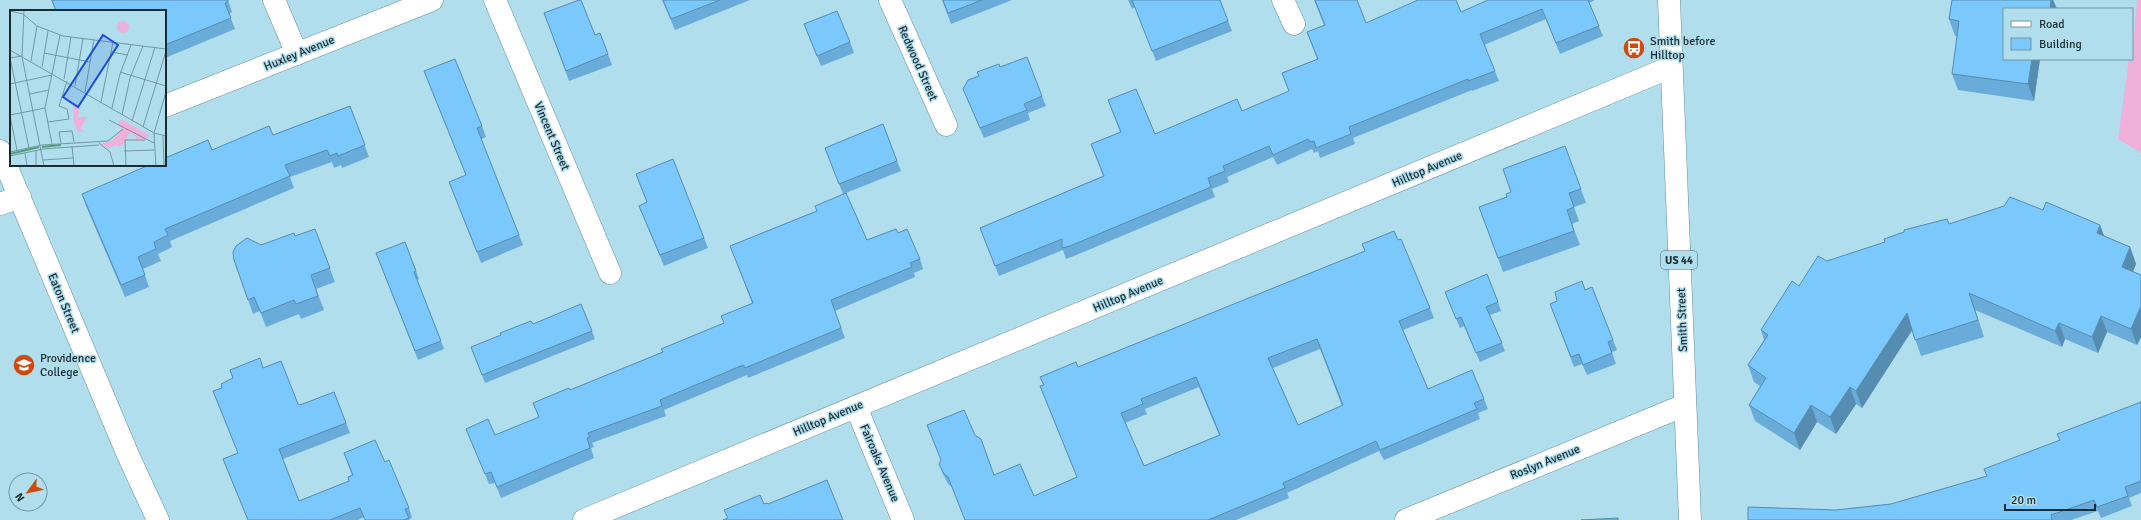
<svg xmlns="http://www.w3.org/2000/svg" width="2141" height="520" viewBox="0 0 2141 520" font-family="Signika,sans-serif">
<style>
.green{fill:#efb1da}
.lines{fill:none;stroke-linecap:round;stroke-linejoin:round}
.pedestrian-casing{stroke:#638f9d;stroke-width:23}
.minor-casing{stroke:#638f9d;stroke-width:23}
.tertiary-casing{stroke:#638f9d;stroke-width:23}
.primary-casing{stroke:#638f9d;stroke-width:23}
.pedestrian{stroke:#fff;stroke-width:22}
.minor{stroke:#fff;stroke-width:22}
.tertiary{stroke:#fff;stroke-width:22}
.primary{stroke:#fff;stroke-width:22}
.wall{fill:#6aacd9;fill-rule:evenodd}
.shaded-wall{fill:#568cb0}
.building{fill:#7bc8fc;stroke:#568cb0;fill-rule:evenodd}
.labels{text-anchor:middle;stroke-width:3;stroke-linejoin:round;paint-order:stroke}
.shield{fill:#b0deed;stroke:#47616a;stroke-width:1}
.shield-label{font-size:11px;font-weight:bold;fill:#1a2c32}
.poi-label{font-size:12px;fill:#1a2c32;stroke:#b0deed;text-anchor:start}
.street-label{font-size:12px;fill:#1a2c32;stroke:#b0deed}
.inset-river{fill:none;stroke:#4ca378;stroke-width:2}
.inset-road{fill:none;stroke:#7497a2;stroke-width:1}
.view{fill:#1d4ed8;fill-opacity:0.15;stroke:#1d4ed8;stroke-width:2}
.inset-edge{fill:none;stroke:#1a2c32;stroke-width:2}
</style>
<rect width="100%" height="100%" fill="#b0deed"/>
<polygon class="green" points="2137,0 2141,0 2141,153 2118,139 2129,59 2132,59"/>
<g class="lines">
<g class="pedestrian-casing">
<polyline id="pedestrian" points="0,204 20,197"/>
</g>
<g class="minor-casing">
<g id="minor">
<polyline points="274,0 297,54"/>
<polyline points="495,0 610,273"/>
<polyline points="890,0 946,125"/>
<polyline points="1283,0 1294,24"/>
<polyline points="856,407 903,520"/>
<polyline points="584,520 1671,67"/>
<polyline points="1406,520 1685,405"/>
</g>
</g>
<g class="tertiary-casing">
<g id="tertiary">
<polyline points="165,106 432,0"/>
<polyline points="0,151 128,455 158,520"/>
</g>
</g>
<g class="primary-casing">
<polyline id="primary" points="1669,0 1690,520"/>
</g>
<use href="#pedestrian" class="pedestrian"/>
<use href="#minor" class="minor"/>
<use href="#tertiary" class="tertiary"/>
<use href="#primary" class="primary"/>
</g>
<g class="wall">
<polygon points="51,0 228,0 232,12 229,14 235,29 165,58 165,11 56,11"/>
<polygon points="662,0 750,0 675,30"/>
<polygon points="942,0 1012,0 951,24"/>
<polygon points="1128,0 1220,0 1232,31 1156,61 1135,7 1132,9"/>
<polygon points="1314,0 1357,0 1366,23 1461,12 1488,0 1595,0 1589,3 1603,36 1560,54 1546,19 1484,45 1499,81 1472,91 1472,90 1353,138 1355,144 1320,158 1318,151 1314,153 1312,149 1277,165 1273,157 1227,177 1229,182 1212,189 1215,197 1074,256 1066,259 1063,250 999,276 980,228 1103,176 1091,144 1120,132 1108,100 1155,134 1242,111 1289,92 1282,73 1317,59 1307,32 1324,25"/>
<polygon points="1952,0 2053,0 2057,9 2004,9 2004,59 2040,59 2034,101 1958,90 1952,74 1957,36 1955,36 1949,19"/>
<polygon points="544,13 595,35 600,33 612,65 569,81"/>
<polygon points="804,24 850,42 854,53 821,66"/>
<polygon points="1000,67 1042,96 1046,106 1028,113 1030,120 984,138 963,89 979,76 977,72"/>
<polygon points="424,71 482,126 486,137 481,139 523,245 481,263 453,192 466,175"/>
<polygon points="350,106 369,157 342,168 341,165 334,168 332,162 290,177 294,188 170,241 172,247 158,254 161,261 143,269 149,287 125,297 86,206 82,194 212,150 273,135"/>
<polygon points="883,124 901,171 846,193 867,240 898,233 920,259 923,269 914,273 915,277 835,311 845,338 748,378 747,375 664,410 666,416 592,443 594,447 591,448 594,458 501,498 495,483 489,484 466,429 495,435 539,418 533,403 570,390 663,352 724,323 752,303 730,246 816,211 843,194 825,148"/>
<polygon points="1565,146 1586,203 1574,207 1579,221 1572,224 1580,245 1503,272 1479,207 1506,197 1511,192"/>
<polygon points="636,174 704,238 708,248 664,266 643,216 639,206 647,202"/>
<polygon points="2043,210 2100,225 2104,236 2130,247 2136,264 2133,272 2141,275 2141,337 2137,345 2107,332 2098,353 2065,339 2062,347 1975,310 1984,337 1921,356 1912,330 1862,408 1856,404 1836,434 1817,422 1800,450 1755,421 1749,405 1760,386 1754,382 1748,365 1764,340 1761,330 1799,286 1827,261 1885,242 1947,219 1949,224"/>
<polygon points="315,229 335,282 316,289 324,310 301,319 299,314 266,327 260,311 253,314 234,260 261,245 295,236"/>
<polygon points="405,242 419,279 417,280 444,349 418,360 379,261"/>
<polygon points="1585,290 1613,340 1617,350 1612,352 1616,364 1587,375 1582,364 1574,367 1550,304"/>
<polygon points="1445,292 1498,302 1501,311 1490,315 1505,351 1480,362 1464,326 1460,328"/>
<path d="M1430,308L1434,318L1403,330L1428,389L1484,399L1488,409L1478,413L1480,419L1384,460L1379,451L1287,493L1289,498L1236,520H965L952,487L948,484L943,474L939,464L994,475L1034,496L1077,477L1044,396L1040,386L1043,385L1040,377L1078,367ZM1320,349L1342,406L1298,425L1273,368ZM1199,387L1219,435L1144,466L1125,423L1147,414L1145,409Z"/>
<polygon points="533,324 592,331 595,339 485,383 471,347"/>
<polygon points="263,368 298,404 300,405 334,392 350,433 283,459 299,501 349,481 352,476 344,453 385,462 409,508 412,518 409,519 410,520 365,520 364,517 358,520 248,520 223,459 238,453 213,391 222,388 233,379 230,370"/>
<polygon points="2141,402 2141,493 2129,498 2132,506 2101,518 2098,511 2071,520 1748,520 1836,510 1891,504 1987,476 2060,440"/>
</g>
<g class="shaded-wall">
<polygon points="2051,0 2053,0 2057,9 2050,9"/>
<polygon points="2032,59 2040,59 2034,101 2028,84"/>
<polygon points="2100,225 2106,241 2097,233"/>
<polygon points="2130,247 2136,264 2128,283 2122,267"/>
<polygon points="1969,293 1975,310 1984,337 1978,320"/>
<polygon points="2141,306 2141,337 2137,345 2131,329"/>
<polygon points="1907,313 1913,329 1862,408 1856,391"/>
<polygon points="2101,316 2107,332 2098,353 2092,337"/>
<polygon points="2059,323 2065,339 2062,347 2055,331"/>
<polygon points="1850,387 1856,404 1836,434 1830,417"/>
<polygon points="1811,405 1817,422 1800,450 1794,433"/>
</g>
<g class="building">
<polygon points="52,0 228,0 228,1 225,3 231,18 165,45 165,11 56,11"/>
<polygon points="579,0 581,0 595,35 600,33 608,54 566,71 544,13"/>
<polygon points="663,0 720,0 671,19"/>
<polygon points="943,0 982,0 948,13"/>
<polygon points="1132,0 1220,0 1228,21 1152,51"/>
<polygon points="1315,0 1357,0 1366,23 1418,0 1456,0 1461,12 1488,0 1588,0 1599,26 1556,43 1542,9 1480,34 1495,71 1468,81 1468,79 1349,127 1351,134 1316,148 1314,141 1310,142 1308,139 1273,155 1269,146 1223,166 1225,171 1208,178 1211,187 1070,246 1062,248 1062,239 995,266 980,228 1104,176 1091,144 1121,132 1108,100 1136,89 1155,134 1237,99 1242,111 1289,91 1282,73 1318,59 1307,32 1325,25"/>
<polygon points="1952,0 2051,0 2050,9 2004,9 2004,59 2032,59 2028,84 1952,74 1959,21 1949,19"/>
<polygon points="837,11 850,42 817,56 804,24"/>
<polygon points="1027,57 1042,96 1024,104 1027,110 980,128 963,89 968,80 979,76 977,72 999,64 1000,67"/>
<polygon points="455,59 482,126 477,128 519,235 477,252 449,182 466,175 424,71"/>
<polygon points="350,106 365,145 338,156 337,153 330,156 327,150 285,165 290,176 165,229 168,235 154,242 156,249 138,257 145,275 121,285 82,194 149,165 165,165 165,158 208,140 212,150 269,126 273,135"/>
<polygon points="883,124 897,161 839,184 825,148"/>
<polygon points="1565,146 1581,189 1569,193 1574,207 1567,210 1574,231 1498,258 1479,207 1507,197 1506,194 1511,192 1503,169"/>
<polygon points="673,159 704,238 660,255 639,206 647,202 636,174"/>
<polygon points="846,193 867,240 896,229 898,233 907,229 920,259 910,263 912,267 831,300 841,328 745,368 743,365 660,400 662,406 588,433 590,437 587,438 590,448 497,487 491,472 485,474 466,429 488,419 495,435 539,417 533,403 569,388 570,390 663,352 661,349 724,323 721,316 753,303 730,246 817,211 815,206"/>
<polygon points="2010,197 2043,210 2046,202 2100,225 2097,233 2130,247 2122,267 2141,275 2141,306 2131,329 2101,316 2092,337 2059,323 2055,331 1969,293 1978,320 1915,340 1907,313 1856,391 1850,387 1830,417 1811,405 1794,433 1749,405 1766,378 1748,365 1768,335 1761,330 1792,281 1799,286 1818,256 1827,261 1885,242 1884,239 1904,232 1904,230 1947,219 1949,224 2004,206"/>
<polygon points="315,229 330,268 311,275 318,296 296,304 294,300 261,313 254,297 248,300 234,260 233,252 236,246 247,238 261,245 294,233 295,236"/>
<path d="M1394,231L1398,240L1401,239L1430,308L1399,321L1428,389L1472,370L1484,399L1474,403L1477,409L1380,450L1376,441L1283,483L1285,488L1208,520H965L948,477L944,474L939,464L941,460L927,425L964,410L975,435L981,439L994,475L1020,464L1034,496L1077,477L1040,386L1044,385L1040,377L1076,362L1078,367L1365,251L1362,244ZM1317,339L1343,405L1298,425L1268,358ZM1196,377L1220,435L1144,466L1121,413L1143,404L1141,399Z"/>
<polygon points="405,242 416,271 414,272 441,341 415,351 376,253"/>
<polygon points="1487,274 1498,302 1486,307 1502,343 1476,353 1461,317 1456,319 1445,292"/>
<polygon points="1582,281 1585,290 1592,287 1613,340 1608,342 1612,353 1583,365 1579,354 1571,357 1550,304 1557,301 1555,292"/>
<polygon points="581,304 592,331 482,375 471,347 501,335 500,333 531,321 533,324"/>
<polygon points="260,358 263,368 281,361 298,404 300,405 334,392 346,423 279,449 299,501 349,481 348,477 353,475 344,453 375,440 385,462 389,460 409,508 405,509 409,518 404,520 365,520 360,508 330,520 248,520 223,459 238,453 213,391 222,388 221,384 233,378 230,370"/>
<polygon points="2141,402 2141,481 2125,487 2128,496 2097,507 2094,500 2051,515 2052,520 1748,520 1748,507 1836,510 1891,504 1987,476 1984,469 2060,440 2057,434"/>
<polygon points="827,480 843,520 723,520 728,518 724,510 760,495 764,504 767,503 768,504"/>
<polygon points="1618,518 1618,520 1581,520"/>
</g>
<defs>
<g id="bus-disc" transform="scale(1.15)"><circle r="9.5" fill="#d04a0d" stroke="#b0deed"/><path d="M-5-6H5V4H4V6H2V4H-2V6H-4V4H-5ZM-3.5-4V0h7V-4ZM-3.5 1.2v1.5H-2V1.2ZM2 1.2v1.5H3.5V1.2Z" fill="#fff"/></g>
<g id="university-disc" transform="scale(1.15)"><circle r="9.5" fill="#d04a0d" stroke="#b0deed"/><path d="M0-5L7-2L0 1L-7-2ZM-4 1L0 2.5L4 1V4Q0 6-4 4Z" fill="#fff"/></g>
</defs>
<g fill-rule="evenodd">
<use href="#bus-disc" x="1634" y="48"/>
<use href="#university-disc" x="24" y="365"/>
</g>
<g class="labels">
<rect class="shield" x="1661" y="251" width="36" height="18" rx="3"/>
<g class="shield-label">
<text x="1679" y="264">US 44</text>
</g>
<g class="poi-label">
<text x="1650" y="45">Smith before<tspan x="1650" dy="14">Hilltop</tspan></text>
<text x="40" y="362">Providence<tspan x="40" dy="14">College</tspan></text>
</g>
<g class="street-label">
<text transform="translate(299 53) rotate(-22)" y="4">Huxley Avenue</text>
<text transform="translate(918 63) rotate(66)" y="4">Redwood Street</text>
<text transform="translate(552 136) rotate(67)" y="4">Vincent Street</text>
<text transform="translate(1427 169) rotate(-23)" y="4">Hilltop Avenue</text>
<text transform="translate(1128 294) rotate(-23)" y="4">Hilltop Avenue</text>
<text transform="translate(64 303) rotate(67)" y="4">Eaton Street</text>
<text transform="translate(1682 320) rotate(-92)" y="4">Smith Street</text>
<text transform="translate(828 418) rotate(-23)" y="4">Hilltop Avenue</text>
<text transform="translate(1545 462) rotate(-22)" y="4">Roslyn Avenue</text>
<text transform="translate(880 463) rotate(67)" y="4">Fairoaks Avenue</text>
</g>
</g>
<g transform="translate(10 10)">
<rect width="156" height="156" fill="#b0deed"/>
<path d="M107 17a6 6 0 1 1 12 0a6 6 0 1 1-12 0ZM63,94L70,97L68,107H77L71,118L75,122H68L64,113ZM111,109L139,125L137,129H126L125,125L119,123L114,134L108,137L106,135L99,138L90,134L102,131L109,122L112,119L108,115Z" fill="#efb1da"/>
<path class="inset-river" d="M32,137L51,135M0,144L29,137"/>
<path class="inset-road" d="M14,0L12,47L34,156M0,1L13,4L27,16L53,26L156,39M0,15V37M0,40L144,123L156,126M101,42L118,45M34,43L80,52M0,48L19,138M0,48L12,46M21,51L27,16M32,57L38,21M110,62L156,76M54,69L61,27M0,74L42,65M65,76L73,28M75,82L84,29M20,84L39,80M91,92L103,32M102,98L110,64L121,35M0,105L35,98M112,105L120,68L133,36M0,106L7,140M99,110L144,133M122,111L145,37M38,112L59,109L57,99L49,96L57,71M133,117L156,41M144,123L156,82M144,123L146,156M153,126L154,156M51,133L49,122L62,121L64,132M89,133L100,142L104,156M42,134L35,98L50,25M62,136L64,156M114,141L145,140M0,142L32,135L98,131L113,119M15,143L17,156M0,146L33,139L89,135M33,150L63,148M26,156V140M116,156L115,130H135"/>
<path class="view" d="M93,25L108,35L68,97L53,87Z"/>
<rect width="156" height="156" class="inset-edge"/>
</g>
<rect x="2003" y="8" width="130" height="52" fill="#b0deed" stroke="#7497a2"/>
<rect x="2011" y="21" width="20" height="6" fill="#ffffff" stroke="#7497a2"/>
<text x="2039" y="28" font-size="12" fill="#1a2c32">Road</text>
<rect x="2011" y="38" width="20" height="12" fill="#7bc8fc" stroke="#7497a2"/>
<text x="2039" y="48" font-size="12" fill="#1a2c32">Building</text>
<g transform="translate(28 492) rotate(237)"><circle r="19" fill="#b0deed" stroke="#7497a2"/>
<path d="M0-3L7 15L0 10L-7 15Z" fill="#d04a0d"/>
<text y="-6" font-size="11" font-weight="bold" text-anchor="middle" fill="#1a2c32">N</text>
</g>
<path d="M2005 504v6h90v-6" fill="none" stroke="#1a2c32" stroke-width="2"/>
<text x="2011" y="504" font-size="12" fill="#1a2c32" stroke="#b0deed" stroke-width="3" paint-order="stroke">20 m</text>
</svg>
